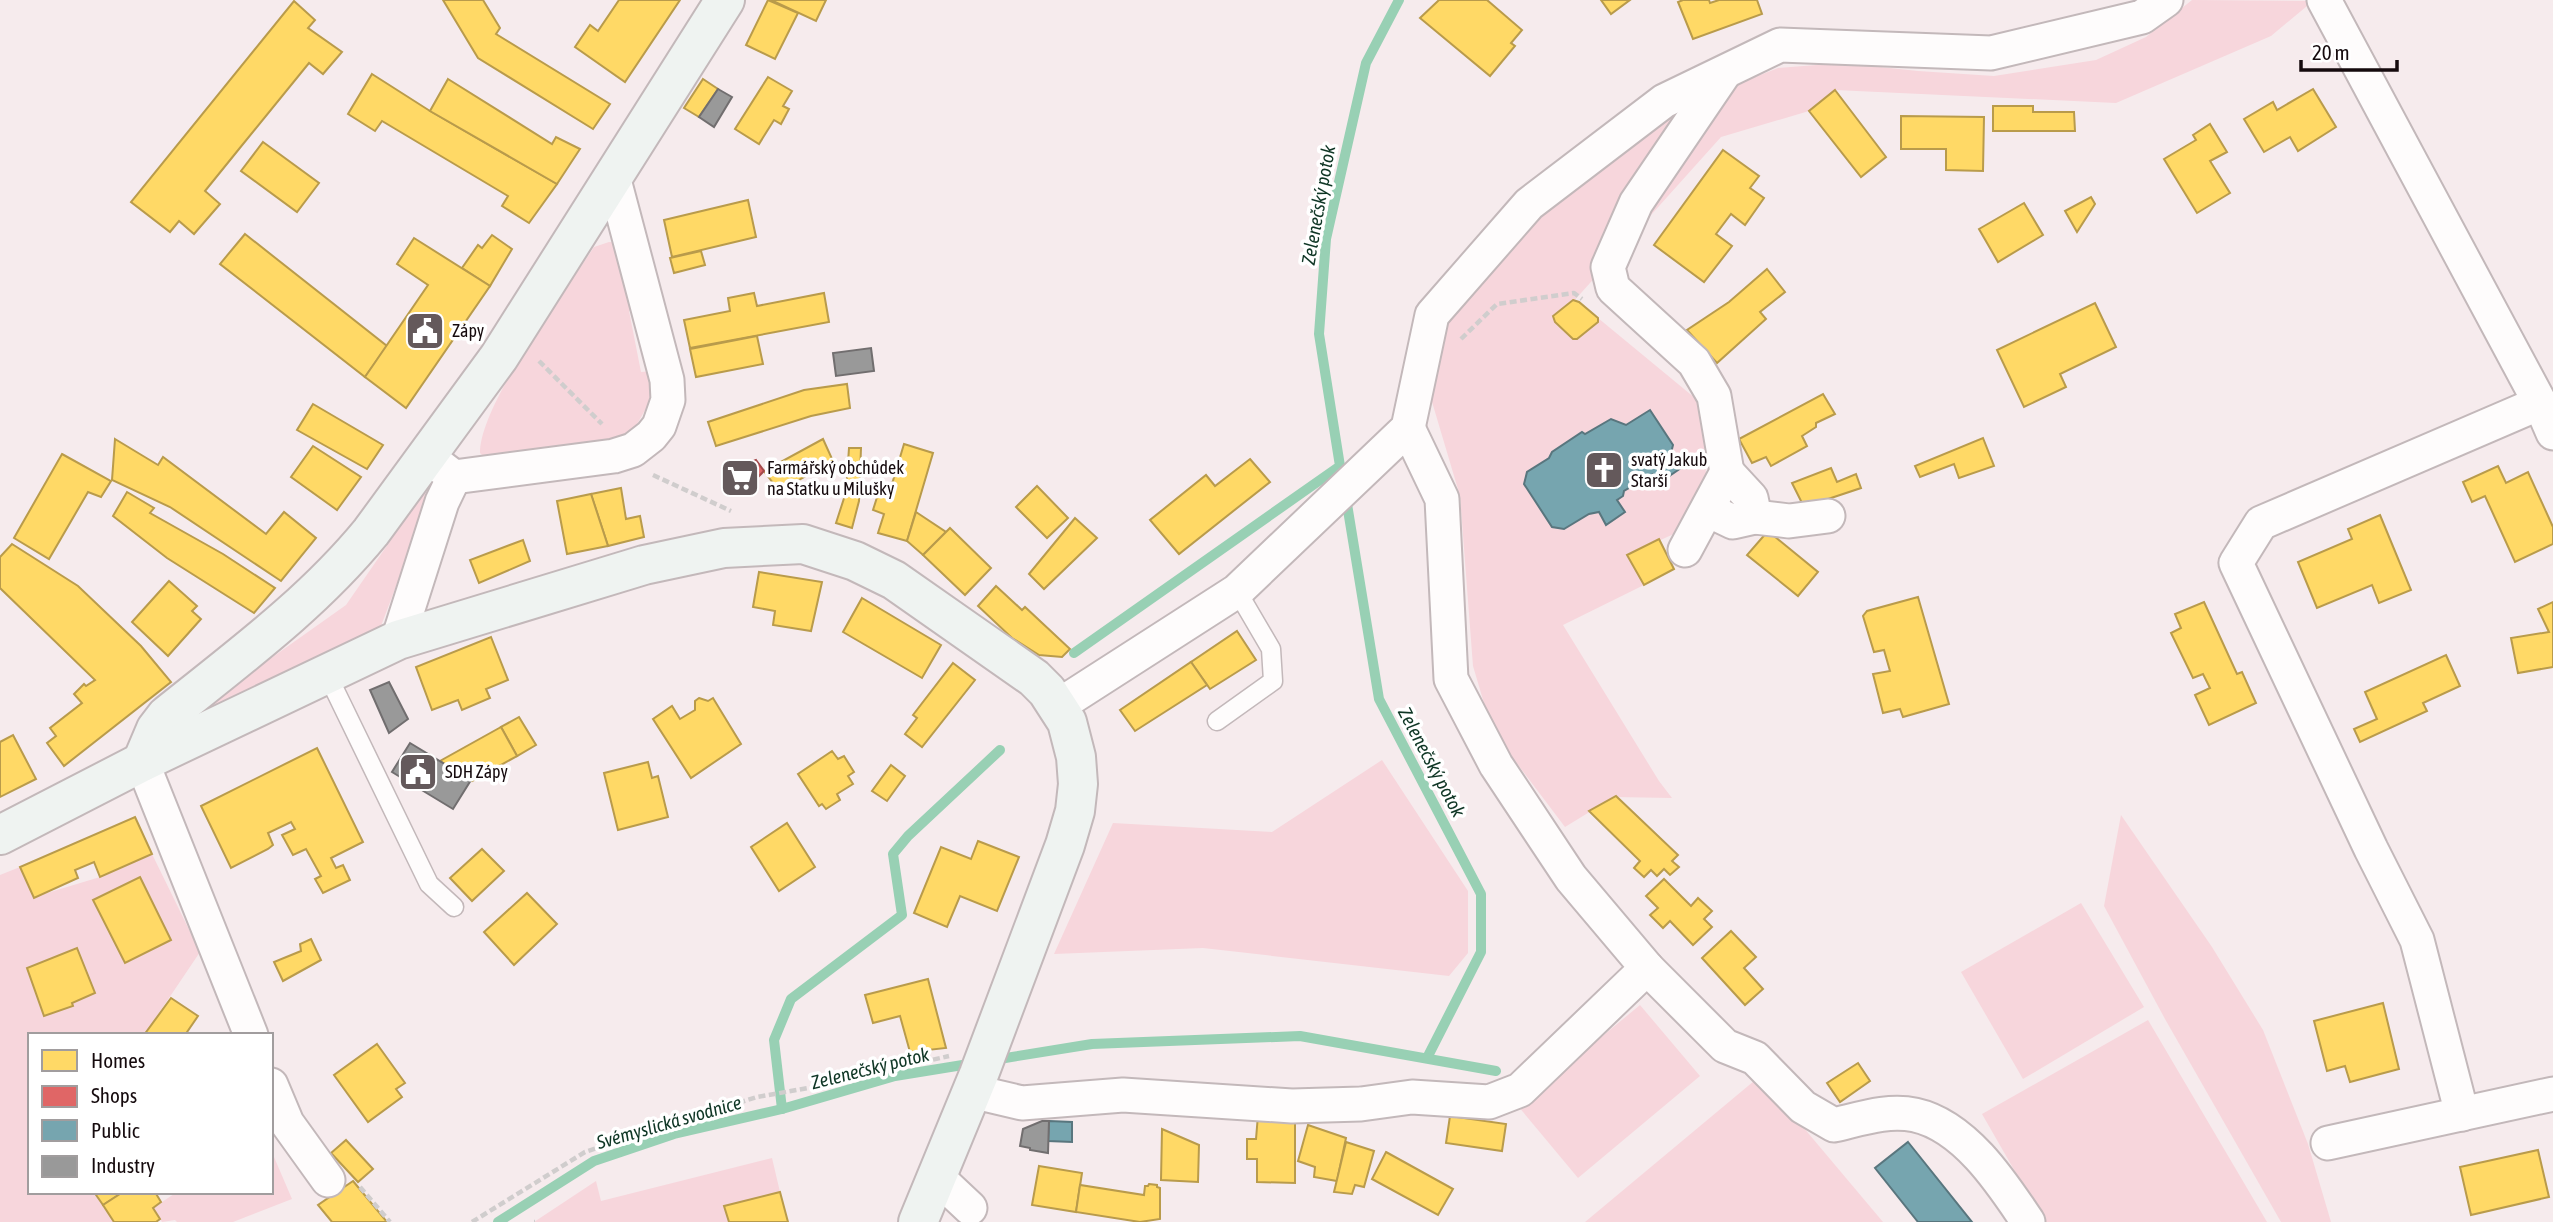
<svg xmlns="http://www.w3.org/2000/svg" width="2553" height="1222" viewBox="0 0 2553 1222" font-family="'Asap Condensed',sans-serif">
<style>
.green{fill:#f7d6dc;fill-rule:evenodd}
.homes{fill:#ffd966;stroke:#b99b4b;stroke-width:2}
.shops{fill:#e06666;stroke:#a34a4b;stroke-width:2}
.public{fill:#76a5af;stroke:#59767e;stroke-width:2}
.industry{fill:#999;stroke:#716e6f;stroke-width:2}
.lines{fill:none;stroke-linecap:round;stroke-linejoin:round}
.stream{stroke:#98d0b4;stroke-width:10}
.lane-casing{stroke:#c3b8ba;stroke-width:21}
.street-casing{stroke:#c3b8ba;stroke-width:37}
.secondary-casing{stroke:#c3b8ba;stroke-width:42}
.path{stroke:#d0cdcd;stroke-width:4.5;stroke-dasharray:7 3.5;stroke-linecap:butt}
.lane{stroke:#fefcfc;stroke-width:18}
.street{stroke:#fefcfc;stroke-width:33}
.secondary{stroke:#eff3f1;stroke-width:38}
.labels{text-anchor:middle;stroke-width:7;stroke-linejoin:round;paint-order:stroke}
.poi-label{font-size:18px;fill:#150a0d;stroke:#fff;text-anchor:start}
.water-label{font-size:19px;font-style:italic;fill:#0f3625;stroke:#fff}
</style>
<rect width="100%" height="100%" fill="#f6ebed"/>
<g class="green">
<path d="M2192,0L2313,1L2271,36L2116,103L1835,90L1809,111L1721,137L1555,322L1573,339H1577L1598,322V318L1701,403L1706,474L1678,532L1628,555L1644,585L1563,625L1659,781L1672,798L1614,797L1565,827L1506,749L1486,710L1473,666L1460,496L1427,385L1442,328L1494,259L1556,199L1677,108L1778,68L1842,63L1918,71L1994,76L2096,60L2146,37ZM1650,410L1673,445L1671,453L1681,468L1659,483L1653,474L1624,491L1617,500L1625,512L1607,525L1599,512L1589,514L1564,529L1552,526L1524,484L1527,472L1549,458L1552,452L1582,432L1585,434L1611,419L1626,425Z"/>
<path d="M609,242L623,243L641,305L629,311L641,372L654,371L649,403L636,426L619,441L488,461L480,453C480,404 565,292 594,247Z"/>
<polygon points="424,492 430,496 381,626 210,713 205,705 346,605"/>
<polygon points="1382,760 1468,891 1468,953 1449,976 1203,948 1054,954 1113,823 1272,832"/>
<polygon points="2121,815 2212,947 2263,1030 2308,1144 2331,1222 2281,1222 2165,1019 2104,906"/>
<polygon points="152,854 200,952 144,1035 30,1035 30,1192 94,1192 114,1222 0,1222 0,875 20,867 34,897 100,877"/>
<polygon points="2081,903 2144,1007 2023,1079 1961,972"/>
<polygon points="1640,1005 1700,1076 1578,1178 1518,1106"/>
<polygon points="2148,1020 2267,1222 2044,1222 1982,1114"/>
<polygon points="1760,1076 1883,1222 1585,1222"/>
<polygon points="271,1150 292,1199 233,1222 177,1222 175,1220 162,1222 153,1208 177,1192 271,1192"/>
<polygon points="772,1158 780,1192 725,1206 729,1222 534,1222 596,1181 601,1201"/>
</g>
<g class="homes">
<polygon points="443,0 483,0 500,28 496,34 610,104 593,129 478,58"/>
<polygon points="619,0 680,0 625,82 575,47 590,25 598,31"/>
<polygon points="768,0 798,13 775,59 746,45"/>
<polygon points="771,0 826,0 816,21"/>
<polygon points="1439,0 1487,0 1522,30 1511,43 1515,46 1490,76 1420,18"/>
<polygon points="1601,0 1630,0 1611,14"/>
<polygon points="1683,0 1709,0 1710,3 1719,0 1757,0 1762,14 1693,39 1678,2"/>
<polygon points="294,1 315,20 308,28 342,52 323,74 309,63 239,149 205,191 220,204 194,234 179,221 170,232 131,202"/>
<polygon points="372,74 430,111 557,184 529,223 502,206 508,196 382,121 375,131 348,114"/>
<polygon points="768,77 792,91 783,106 789,109 781,124 774,120 759,144 735,129"/>
<polygon points="448,79 552,144 556,137 580,149 557,184 430,111"/>
<polygon points="703,79 718,89 699,117 684,108"/>
<polygon points="2313,89 2336,127 2298,151 2290,137 2264,152 2244,119 2273,102 2277,110"/>
<polygon points="1835,90 1886,157 1861,177 1809,111"/>
<polygon points="1993,106 2033,106 2033,112 2074,112 2075,131 1993,131"/>
<polygon points="1901,116 1984,117 1983,171 1946,170 1946,149 1901,149"/>
<polygon points="2210,124 2227,152 2210,161 2230,193 2197,213 2164,159 2196,140 2193,135"/>
<polygon points="263,142 319,183 297,212 241,171"/>
<polygon points="1723,150 1759,176 1750,188 1764,198 1745,225 1731,214 1716,234 1732,246 1704,282 1654,245"/>
<polygon points="2091,197 2095,204 2077,232 2065,211"/>
<polygon points="748,200 756,237 672,257 664,220"/>
<polygon points="2024,203 2043,235 1998,262 1979,229"/>
<polygon points="245,234 387,346 365,377 220,264"/>
<polygon points="492,235 512,249 490,286 462,268 478,245 482,248"/>
<polygon points="414,238 490,286 406,408 365,377 428,285 397,264"/>
<polygon points="701,251 705,265 674,273 670,258"/>
<polygon points="1767,269 1785,292 1760,312 1766,319 1717,363 1687,330 1729,302"/>
<polygon points="754,293 757,306 824,293 829,322 690,348 684,320 730,311 728,298"/>
<polygon points="1573,300 1579,302 1598,318 1598,322 1577,339 1573,339 1555,322 1553,316"/>
<polygon points="2095,303 2116,347 2060,374 2066,387 2024,407 1997,350"/>
<polygon points="757,336 763,364 696,377 690,349"/>
<polygon points="847,384 850,408 811,416 716,446 708,422 804,390"/>
<polygon points="1823,394 1835,414 1816,423 1816,427 1802,436 1807,446 1771,466 1766,457 1752,463 1739,439"/>
<polygon points="313,404 383,445 367,469 297,430"/>
<polygon points="1983,438 1994,466 1959,478 1954,464 1920,477 1915,466"/>
<polygon points="115,439 158,465 163,457 266,534 284,512 316,538 281,581 170,507 112,480"/>
<polygon points="823,439 833,461 779,491 764,471"/>
<polygon points="904,444 933,453 907,541 878,533 884,514 873,510 879,491 889,494"/>
<polygon points="313,446 361,477 337,510 291,477"/>
<polygon points="849,448 861,448 859,501 852,528 836,523 846,492"/>
<polygon points="62,454 111,481 101,497 88,492 49,559 14,538"/>
<polygon points="1250,459 1270,482 1179,554 1150,520 1206,475 1215,486"/>
<polygon points="2498,466 2506,483 2528,472 2553,527 2553,544 2515,562 2485,496 2472,502 2463,482"/>
<polygon points="1831,468 1837,482 1856,474 1861,488 1804,507 1792,483"/>
<polygon points="1037,486 1068,518 1047,538 1016,507"/>
<polygon points="621,488 626,519 640,516 644,537 608,546 591,494"/>
<polygon points="127,492 154,508 150,513 223,554 275,588 254,613 167,558 113,516"/>
<polygon points="591,494 608,546 567,554 557,501"/>
<polygon points="916,512 946,532 923,555 907,541"/>
<polygon points="2380,515 2411,590 2379,603 2372,585 2317,608 2298,562 2352,539 2348,529"/>
<polygon points="1075,518 1097,538 1044,589 1029,574"/>
<polygon points="950,528 991,568 965,595 923,555"/>
<polygon points="1768,531 1818,572 1798,596 1747,555"/>
<polygon points="1659,539 1674,569 1644,585 1627,555"/>
<polygon points="523,540 530,561 479,583 470,560"/>
<polygon points="12,544 78,586 141,646 171,682 64,766 47,743 56,736 50,728 82,703 74,694 84,684 86,686 95,680 0,588 0,557"/>
<polygon points="759,572 822,582 811,631 773,625 775,611 753,607"/>
<polygon points="169,581 197,606 192,611 201,619 168,656 132,622"/>
<polygon points="996,586 1022,610 1025,607 1070,649 1062,657 1039,655 1012,638 978,606"/>
<polygon points="1918,597 1949,704 1903,717 1900,709 1883,713 1873,674 1890,671 1884,650 1874,652 1863,616 1867,611"/>
<polygon points="862,598 941,645 922,678 843,632"/>
<polygon points="2204,602 2237,674 2242,672 2256,703 2209,725 2195,695 2210,688 2203,674 2193,678 2171,633 2181,628 2175,614"/>
<polygon points="2553,602 2553,667 2518,673 2511,638 2549,632 2538,609"/>
<polygon points="1237,631 1256,660 1210,689 1191,662"/>
<polygon points="491,637 508,680 486,689 490,698 462,710 458,700 432,710 416,667"/>
<polygon points="2446,655 2460,686 2423,703 2427,711 2360,742 2354,729 2377,719 2365,692"/>
<polygon points="1191,662 1207,685 1135,731 1120,710"/>
<polygon points="953,663 975,680 922,747 905,734 917,718 913,715"/>
<polygon points="699,698 708,701 713,698 741,744 691,778 653,719 672,706 680,719 695,710 695,701"/>
<polygon points="519,717 536,745 517,756 501,727"/>
<polygon points="501,727 517,756 472,781 440,761"/>
<polygon points="13,735 36,779 0,797 0,742"/>
<polygon points="317,748 363,842 331,858 336,868 343,865 350,880 323,893 315,879 321,876 306,849 293,855 282,835 295,829 291,822 268,833 273,845 268,849 231,868 201,806"/>
<polygon points="832,751 838,759 844,756 854,772 848,776 853,784 837,794 840,800 826,809 822,804 819,806 798,774"/>
<polygon points="648,762 652,778 658,776 668,817 618,830 604,773"/>
<polygon points="891,765 905,776 887,801 872,791"/>
<polygon points="1616,796 1678,855 1672,861 1679,867 1670,875 1664,869 1657,876 1651,870 1644,877 1634,868 1640,861 1589,811"/>
<polygon points="135,817 152,854 100,877 94,862 75,870 78,878 34,898 20,867"/>
<polygon points="787,823 815,867 779,891 751,847"/>
<polygon points="978,841 1019,857 997,911 960,896 947,927 914,913 941,847 971,859"/>
<polygon points="482,849 504,871 472,901 450,878"/>
<polygon points="140,877 171,940 125,963 93,900"/>
<polygon points="1664,879 1691,906 1698,898 1712,911 1704,919 1712,927 1693,945 1670,921 1663,928 1650,915 1658,908 1646,896"/>
<polygon points="527,893 557,924 514,965 484,932"/>
<polygon points="1731,931 1756,957 1744,968 1763,989 1745,1005 1702,958"/>
<polygon points="311,939 321,960 283,981 274,962 301,951 300,944"/>
<polygon points="77,948 95,993 72,1003 73,1006 44,1016 27,968"/>
<polygon points="928,979 946,1048 910,1052 900,1016 873,1023 865,995"/>
<polygon points="171,998 198,1016 185,1035 144,1035"/>
<polygon points="2383,1003 2399,1069 2350,1082 2345,1066 2327,1071 2314,1021"/>
<polygon points="377,1044 405,1083 396,1089 402,1097 368,1122 334,1075"/>
<polygon points="1858,1063 1870,1081 1840,1102 1827,1083"/>
<polygon points="1258,1115 1295,1118 1295,1183 1257,1182 1257,1159 1247,1159 1247,1139 1256,1139"/>
<polygon points="1450,1116 1506,1124 1502,1151 1446,1143"/>
<polygon points="1308,1125 1346,1138 1337,1181 1314,1177 1315,1167 1298,1161"/>
<polygon points="1162,1129 1199,1145 1198,1182 1161,1180"/>
<polygon points="346,1140 373,1169 358,1182 331,1153"/>
<polygon points="1346,1142 1374,1151 1364,1187 1355,1185 1352,1194 1334,1192"/>
<polygon points="2538,1150 2549,1197 2471,1215 2460,1167"/>
<polygon points="1386,1152 1453,1189 1438,1215 1372,1179"/>
<polygon points="1039,1166 1082,1173 1076,1212 1032,1205"/>
<polygon points="353,1181 387,1222 332,1222 318,1205"/>
<polygon points="1149,1184 1157,1185 1157,1187 1160,1188 1160,1219 1140,1222 1076,1212 1080,1185 1144,1195 1145,1186 1148,1186"/>
<polygon points="94,1192 123,1192 103,1205"/>
<polygon points="123,1192 155,1192 161,1202 153,1208 160,1219 156,1222 114,1222 103,1205"/>
<polygon points="780,1192 788,1222 729,1222 724,1206"/>
</g>
<polygon class="shops" points="756,460 764,471 753,482 725,490 723,473"/>
<g class="public">
<polygon points="1650,410 1673,445 1671,453 1681,468 1659,483 1653,474 1624,491 1623,496 1617,500 1625,512 1606,525 1599,512 1589,514 1564,529 1552,527 1524,484 1527,472 1549,458 1552,452 1582,432 1585,434 1611,419 1626,425"/>
<polygon points="1049,1121 1072,1122 1072,1142 1048,1141"/>
<polygon points="1908,1142 1972,1222 1918,1222 1875,1168"/>
</g>
<g class="industry">
<polygon points="718,89 732,97 714,127 699,117"/>
<polygon points="871,348 874,371 836,376 833,353"/>
<polygon points="389,682 408,719 389,733 370,690"/>
<polygon points="410,743 471,780 453,809 392,772"/>
<polygon points="1042,1121 1049,1121 1048,1153 1030,1150 1030,1148 1020,1146 1023,1129"/>
</g>
<g class="lines">
<g class="stream">
<polyline points="1346,498 1379,699 1481,894 1481,952 1427,1058"/>
<polyline points="1074,653 1340,466 1319,334 1326,239 1366,63 1399,0"/>
<polyline points="993,1060 1092,1044 1300,1036 1496,1071"/>
<polyline points="975,1063 895,1076 782,1109 774,1040 791,999 902,915 893,854 908,836 1000,750"/>
<polyline points="498,1222 594,1161 674,1134 782,1109"/>
</g>
<g class="lane-casing">
<g id="lane">
<polyline points="327,674 429,884 454,907"/>
<polyline points="1217,721 1273,681 1271,649 1237,591"/>
</g>
</g>
<g class="street-casing">
<g id="street">
<polyline points="2324,0 2540,403 2553,433"/>
<polyline points="454,477 614,456 633,450 651,436 659,426 668,400 667,380 613,176"/>
<polyline points="1708,510 1733,522 1755,517 1751,498 1727,472"/>
<polyline points="1755,517 1789,521 1828,516"/>
<polyline points="1685,550 1727,472 1714,396 1694,362 1613,288 1608,267 1636,203 1723,75"/>
<polyline points="398,640 442,502 454,477 437,464"/>
<polyline points="1058,706 1237,591 1408,428 1432,315 1529,204 1664,101 1780,45 1991,53 2142,17 2166,0"/>
<polyline points="142,762 251,1035"/>
<path d="M1647,968L1725,1046L1755,1058L1803,1107L1834,1125C1860,1119 1888,1109 1915,1115C1965,1126 2002,1183 2028,1222"/>
<polyline points="271,1085 287,1123 328,1180"/>
<polyline points="971,1091 1022,1103 1123,1095 1292,1106 1361,1104 1412,1097 1489,1102 1520,1090 1647,968 1571,878 1496,765 1451,679 1442,499 1408,428"/>
<polyline points="2462,1114 2417,940 2371,849 2236,563 2261,523 2540,403"/>
<polyline points="2328,1143 2553,1094"/>
<polyline points="937,1177 970,1208"/>
</g>
</g>
<g class="secondary-casing">
<g id="secondary">
<path d="M142,762L156,729L166,716C238,658 312,604 371,532L499,357L725,0"/>
<polyline points="0,835 142,762 398,640 644,565 724,548 803,544 855,561 894,580 1034,678 1047,691 1067,722 1076,757 1078,784 1075,811 1065,845 979,1074 918,1222"/>
</g>
</g>
<g class="path">
<polyline points="1461,339 1497,304 1574,293 1582,299"/>
<polyline points="539,361 602,424"/>
<polyline points="653,475 731,511"/>
<polyline points="360,1187 390,1222"/>
<polyline points="472,1222 585,1152 624,1139 757,1097 814,1087 949,1056"/>
<polyline points="534,1222 535,1222"/>
</g>
<use href="#lane" class="lane"/>
<use href="#street" class="street"/>
<use href="#secondary" class="secondary"/>
</g>
<defs>
<g id="civic-square" transform="scale(2.0125)"><rect x="-9" y="-9" width="18" height="18" rx="4" fill="#64595b" stroke="#fff"/><path d="M-.6-6.5H3V-4.5H.6V-3L4-1V1h2V6H-6V1h2V-1L-.6-3ZM-1.2 2.5V6h2.4V2.5Z" fill="#fff"/></g>
<g id="church-square" transform="scale(2.0125)"><rect x="-9" y="-9" width="18" height="18" rx="4" fill="#64595b" stroke="#fff"/><path d="M-1.2-6h2.4v3.5h3.3v2.4h-3.3V6h-2.4V-.1h-3.3v-2.4h3.3Z" fill="#fff"/></g>
<g id="supermarket-square" transform="scale(2.0125)"><rect x="-9" y="-9" width="18" height="18" rx="4" fill="#64595b" stroke="#fff"/><path d="M-6-5.5h2.5l.6 2H6L4.5 2H-2.5L-4.4-4H-6ZM-1.5 3.2a1.3 1.3 0 1 0 .1 0ZM3 3.2a1.3 1.3 0 1 0 .1 0Z" fill="#fff"/></g>
</defs>
<g fill-rule="evenodd">
<use href="#civic-square" x="425" y="331"/>
<use href="#church-square" x="1604" y="470"/>
<use href="#supermarket-square" x="740" y="478"/>
<use href="#civic-square" x="418" y="772"/>
</g>
<g class="labels">
<g class="poi-label">
<text x="452" y="337">Zápy</text>
<text x="1631" y="466">svatý Jakub<tspan x="1631" dy="21">Starší</tspan></text>
<text x="767" y="474">Farmářský obchůdek<tspan x="767" dy="21">na Statku u Milušky</tspan></text>
<text x="445" y="778">SDH Zápy</text>
</g>
<g class="water-label">
<text transform="translate(1318 205) rotate(-80)" y="7">Zelenečský potok</text>
<text transform="translate(1432 762) rotate(62)" y="7">Zelenečský potok</text>
<text transform="translate(870 1068) rotate(-14)" y="7">Zelenečský potok</text>
<text transform="translate(669 1122) rotate(-16)" y="7">Svémyslická svodnice</text>
</g>
</g>
<rect x="28" y="1033" width="245" height="161" fill="#ffffff" stroke="#a19d9e" stroke-width="2"/>
<rect x="42" y="1050" width="35" height="21" fill="#ffd966" stroke="#a19d9e" stroke-width="2"/>
<text x="91" y="1068" font-size="21" fill="#150a0d">Homes</text>
<rect x="42" y="1086" width="35" height="21" fill="#e06666" stroke="#a19d9e" stroke-width="2"/>
<text x="91" y="1103" font-size="21" fill="#150a0d">Shops</text>
<rect x="42" y="1120" width="35" height="21" fill="#76a5af" stroke="#a19d9e" stroke-width="2"/>
<text x="91" y="1138" font-size="21" fill="#150a0d">Public</text>
<rect x="42" y="1156" width="35" height="21" fill="#999999" stroke="#a19d9e" stroke-width="2"/>
<text x="91" y="1173" font-size="21" fill="#150a0d">Industry</text>
<path d="M2301 60v10h96v-10" fill="none" stroke="#150a0d" stroke-width="3.5"/>
<text x="2312" y="60" font-size="21" fill="#150a0d" stroke="#ffffff" stroke-width="5" paint-order="stroke">20 m</text>
</svg>
